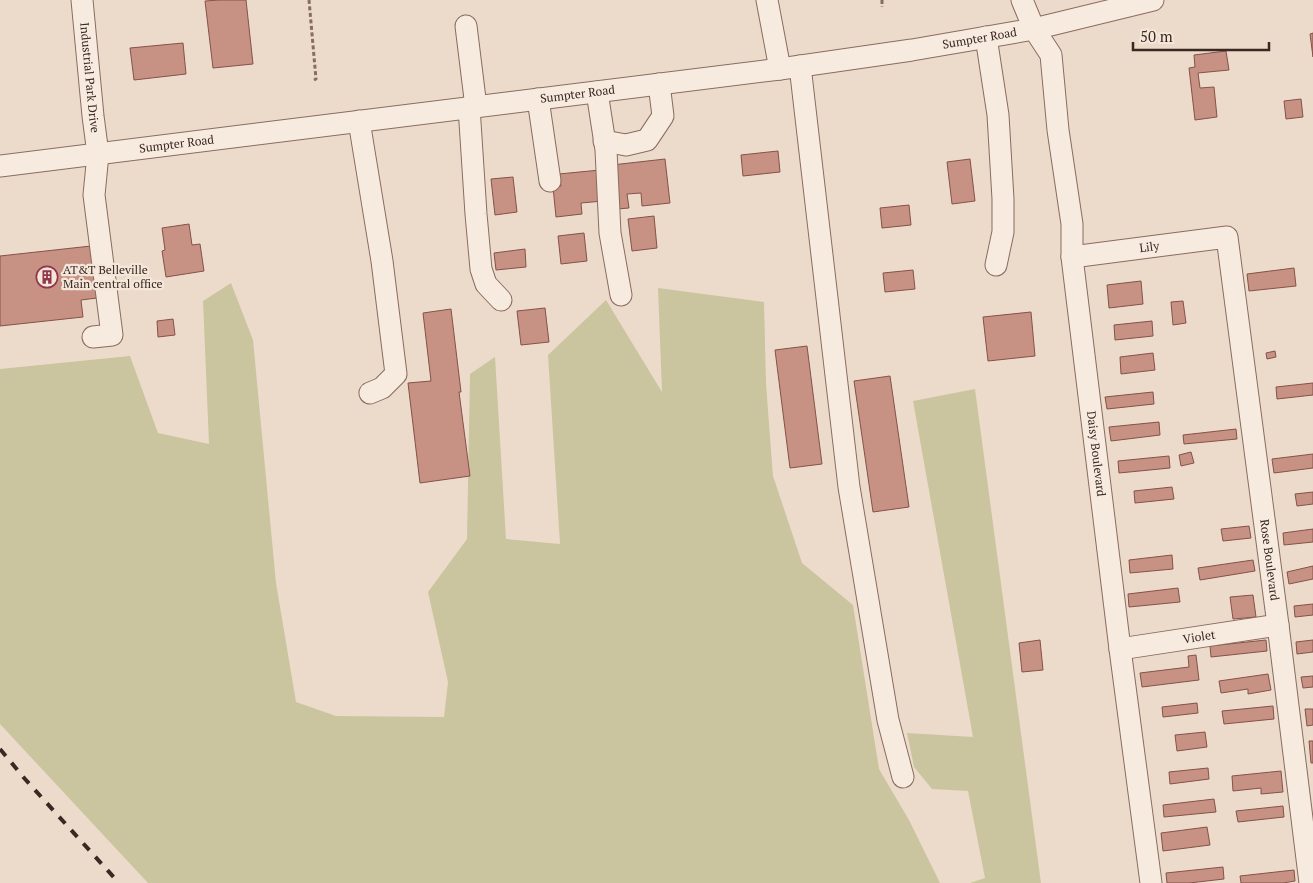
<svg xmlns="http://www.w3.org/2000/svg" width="1313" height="883" viewBox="0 0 1313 883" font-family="'PT Serif',serif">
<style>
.green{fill:#cac59f}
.building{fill:#c79184;stroke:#855248}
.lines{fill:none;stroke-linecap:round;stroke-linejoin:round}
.minor-casing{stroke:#886c60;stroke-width:23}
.path{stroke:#886c60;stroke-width:3;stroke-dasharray:4 2.5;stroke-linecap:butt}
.minor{stroke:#f7eade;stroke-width:21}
.rail{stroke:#3a2822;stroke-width:4;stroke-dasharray:9 9;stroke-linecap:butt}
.labels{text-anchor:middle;stroke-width:4.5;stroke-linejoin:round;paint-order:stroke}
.street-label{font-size:12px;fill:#3a2822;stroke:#f4e7da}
.poi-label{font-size:12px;fill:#3a2822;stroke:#f4e7da;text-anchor:start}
</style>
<rect width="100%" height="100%" fill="#ecdbcb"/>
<g class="green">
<polygon points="231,283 253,340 276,583 296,702 336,716 444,717 448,682 428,592 467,539 470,374 495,357 506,539 560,544 548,355 606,300 662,392 658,288 764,302 766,384 773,476 802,563 853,605 879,769 909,820 940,883 148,883 0,724 0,369 130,356 158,433 209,444 203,301"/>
<polygon points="975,389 1041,883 970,883 985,878 968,791 932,789 914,767 907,733 973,737 913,401"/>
</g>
<g class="building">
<polygon points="219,0 246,0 253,64 213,68 205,1"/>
<polygon points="1313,33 1313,57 1310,34"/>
<polygon points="183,43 186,74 134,80 130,48"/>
<polygon points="1226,51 1229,70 1198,73 1200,88 1214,87 1217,117 1195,120 1189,68 1195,67 1194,55"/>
<polygon points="1301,99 1303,117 1286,119 1284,101"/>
<polygon points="778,151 780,172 743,176 741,155"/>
<polygon points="665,159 670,203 642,206 641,193 627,194 629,208 617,209 612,165"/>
<polygon points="970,159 975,201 952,204 947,162"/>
<polygon points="600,170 603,201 581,203 582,214 556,217 553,187 561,186 559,174"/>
<polygon points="513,177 517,212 495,215 491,179"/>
<polygon points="909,205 911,225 882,228 880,208"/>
<polygon points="654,216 657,248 632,251 628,219"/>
<polygon points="189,224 192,245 200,244 204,271 166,277 162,251 165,250 162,228"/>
<polygon points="584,233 587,261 561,264 558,236"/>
<polygon points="91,246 97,298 81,300 83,317 0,326 0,256"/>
<polygon points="525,249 526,267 496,270 494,253"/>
<polygon points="1294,268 1296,286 1249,291 1247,274"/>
<polygon points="913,270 915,289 885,292 883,273"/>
<polygon points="1141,281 1143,304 1109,308 1107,285"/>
<polygon points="1183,301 1186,323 1173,325 1171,302"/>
<polygon points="545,308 549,342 521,345 517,311"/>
<polygon points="451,309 461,392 459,392 470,476 420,483 408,383 431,381 423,313"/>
<polygon points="1031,312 1035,356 988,361 983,317"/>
<polygon points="173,319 175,335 158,337 157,321"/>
<polygon points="1152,321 1153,336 1115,340 1114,325"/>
<polygon points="807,346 822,464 790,468 775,350"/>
<polygon points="1275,351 1276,357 1267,359 1266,353"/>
<polygon points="1153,353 1155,370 1121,374 1120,357"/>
<polygon points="890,376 909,507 873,512 854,381"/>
<polygon points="1313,383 1313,395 1277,399 1276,387"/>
<polygon points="1153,392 1154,404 1107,409 1105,397"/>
<polygon points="1159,422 1160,435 1111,441 1109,427"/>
<polygon points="1236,429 1237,439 1184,444 1183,435"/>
<polygon points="1191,452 1194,463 1181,466 1179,455"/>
<polygon points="1313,454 1313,468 1274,473 1272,459"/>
<polygon points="1169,456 1170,468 1119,473 1118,461"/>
<polygon points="1172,487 1174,499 1135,503 1134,491"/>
<polygon points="1313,492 1313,504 1297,506 1295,494"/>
<polygon points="1249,526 1251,538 1223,541 1221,529"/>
<polygon points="1313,529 1313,542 1284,545 1283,533"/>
<polygon points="1172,555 1173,569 1130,573 1129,560"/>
<polygon points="1253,560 1255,571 1200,580 1198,568"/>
<polygon points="1313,566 1313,579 1289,584 1287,572"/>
<polygon points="1178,588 1180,602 1129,607 1128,594"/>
<polygon points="1253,595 1256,617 1233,619 1230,597"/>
<polygon points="1313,604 1313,615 1295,617 1294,606"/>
<polygon points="1040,640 1043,670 1022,672 1019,643"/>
<polygon points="1266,640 1267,651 1211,657 1210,646"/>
<polygon points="1313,640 1313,652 1297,654 1296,642"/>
<polygon points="1196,655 1199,680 1142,687 1140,673 1189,667 1188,656"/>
<polygon points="1268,674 1271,690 1248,694 1248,689 1221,693 1219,681"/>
<polygon points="1313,676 1313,687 1303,688 1301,677"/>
<polygon points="1197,703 1198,713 1163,717 1162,707"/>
<polygon points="1273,706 1274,719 1224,724 1222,711"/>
<polygon points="1305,709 1313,709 1313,725 1307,726"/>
<polygon points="1205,732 1207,747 1177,751 1175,735"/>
<polygon points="1309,741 1313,741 1313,763 1311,763"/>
<polygon points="1208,768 1209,779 1170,784 1169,772"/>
<polygon points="1281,771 1283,792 1261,794 1261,788 1233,791 1232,776"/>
<polygon points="1214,799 1216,812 1164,817 1163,805"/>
<polygon points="1283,806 1284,817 1238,822 1236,811"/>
<polygon points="1207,827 1210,845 1163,851 1161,833"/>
<polygon points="1223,867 1224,879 1189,883 1167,883 1166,873"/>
<polygon points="1294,870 1295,881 1283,883 1241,883 1240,876"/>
</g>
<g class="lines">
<g class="minor-casing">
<g id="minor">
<path id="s1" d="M82,0L93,116L98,154L94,195L112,335L93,337"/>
<polyline points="767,0 780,69"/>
<path id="s2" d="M1022,0L1034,29L1051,55L1058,130L1072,224V257L1120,649L1151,883"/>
<polyline points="466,26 476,107"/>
<polyline points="986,37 998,115 1003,199 1003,232 996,265"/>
<polyline points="800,66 849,487 888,720 903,777"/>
<polyline points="597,92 606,150 610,233 621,295"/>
<polyline points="538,99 550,181"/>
<polyline points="469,107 476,214 481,269 486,284 501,300"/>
<polyline points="359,121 382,261 396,374 382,388 370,393"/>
<polyline points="604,141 626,145 647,140 663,116 659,84"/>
<path id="s3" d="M0,166L780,69L912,50L1034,29L1153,0"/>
<path id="s4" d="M1072,257L1227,237L1278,625L1310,883"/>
<path id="s5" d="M1120,649L1278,625"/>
</g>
</g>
<g class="path">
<polyline points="309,0 316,79 314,80"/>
<polyline points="882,0 882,7"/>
</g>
<use href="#minor" class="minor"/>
<polyline class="rail" points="0,749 25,779 119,883"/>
</g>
<defs>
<g id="building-ring" transform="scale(1.125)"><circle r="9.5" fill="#f4e7da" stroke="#93354b" stroke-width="1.5"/><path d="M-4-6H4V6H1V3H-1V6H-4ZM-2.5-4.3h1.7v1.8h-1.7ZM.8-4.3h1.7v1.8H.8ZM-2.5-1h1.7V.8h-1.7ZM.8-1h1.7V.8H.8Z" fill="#93354b"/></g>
</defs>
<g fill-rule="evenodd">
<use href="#building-ring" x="47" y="277"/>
</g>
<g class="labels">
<g class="street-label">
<text dy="4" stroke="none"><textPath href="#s3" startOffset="988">Sumpter Road</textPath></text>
<text dy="4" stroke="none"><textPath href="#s1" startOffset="78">Industrial Park Drive</textPath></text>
<text dy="4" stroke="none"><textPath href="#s3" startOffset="582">Sumpter Road</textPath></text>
<text dy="4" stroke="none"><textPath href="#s3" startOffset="178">Sumpter Road</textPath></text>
<text dy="4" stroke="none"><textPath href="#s4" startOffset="78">Lily</textPath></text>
<text dy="4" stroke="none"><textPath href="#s2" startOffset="464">Daisy Boulevard</textPath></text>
<text dy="4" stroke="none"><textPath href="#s4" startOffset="482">Rose Boulevard</textPath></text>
<text dy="4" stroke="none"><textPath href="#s5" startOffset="80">Violet</textPath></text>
</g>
<g class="poi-label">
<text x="63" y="274">AT&amp;T Belleville<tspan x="63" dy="14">Main central office</tspan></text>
</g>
</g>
<path d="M1133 42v8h136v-8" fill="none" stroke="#3a2822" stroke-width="2.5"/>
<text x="1140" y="42" font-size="15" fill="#3a2822" stroke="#f4e7da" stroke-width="4" paint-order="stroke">50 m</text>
</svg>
